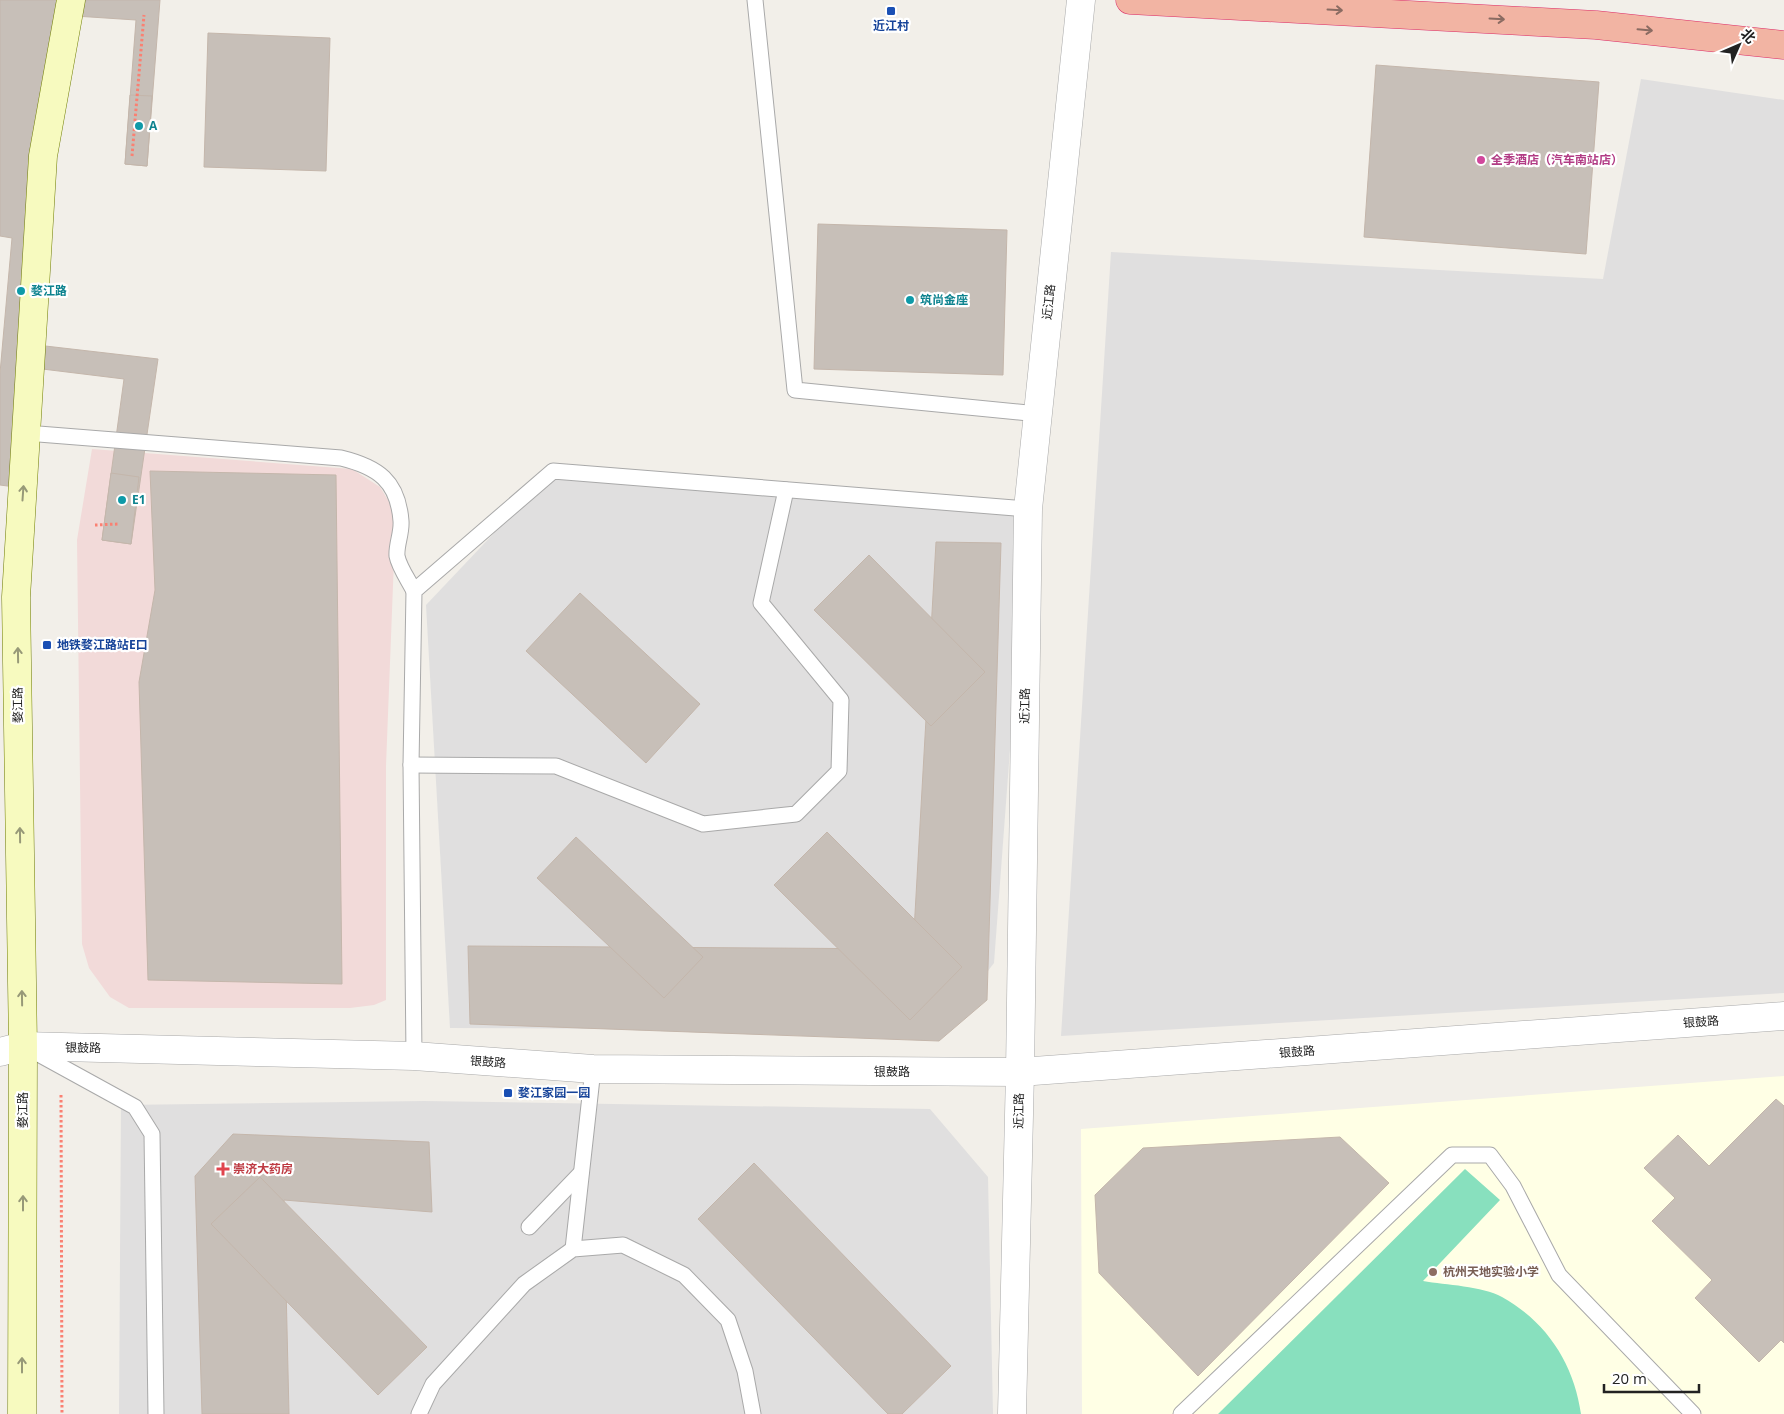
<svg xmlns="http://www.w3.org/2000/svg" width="1784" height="1414" viewBox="0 0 1784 1414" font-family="'Open Sans','Noto Sans SC',sans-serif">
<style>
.residential{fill:#e0dfdf}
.commercial{fill:#f2dad9}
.education{fill:#ffffe5}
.pitch{fill:#88e0be}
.building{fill:#c7bfb8;stroke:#c4b6ab}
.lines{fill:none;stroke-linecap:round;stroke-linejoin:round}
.service-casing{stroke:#a9a9a9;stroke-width:17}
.minor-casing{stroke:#a9a9a9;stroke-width:29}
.secondary-casing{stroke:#707d05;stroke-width:29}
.trunk-casing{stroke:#dc2a67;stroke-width:29}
.path{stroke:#fa8072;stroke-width:3;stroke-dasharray:2.5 2.5;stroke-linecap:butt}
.service{stroke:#fff;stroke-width:15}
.minor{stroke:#fff;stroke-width:28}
.secondary{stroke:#f7fabf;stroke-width:28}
.trunk{stroke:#f2b4a3;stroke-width:28}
.oneway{stroke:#8a6b62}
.oneway2{stroke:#979978}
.transit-dot{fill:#1a4fb4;stroke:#fff;stroke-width:2}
.culture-dot{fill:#0f9aa8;stroke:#fff;stroke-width:2}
.hotel-dot{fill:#d1479c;stroke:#fff;stroke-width:2}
.health-dot{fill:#e0444e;stroke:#fff;stroke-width:2}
.education-dot{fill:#8d6e63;stroke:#fff;stroke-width:2}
.labels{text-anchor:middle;stroke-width:4.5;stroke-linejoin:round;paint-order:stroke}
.transit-label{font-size:12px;font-weight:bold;fill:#164399;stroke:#fff;text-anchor:start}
.culture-label{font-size:12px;font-weight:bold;fill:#0d838f;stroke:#fff;text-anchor:start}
.hotel-label{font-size:12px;font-weight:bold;fill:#b23c85;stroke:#fff;text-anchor:start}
.street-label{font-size:12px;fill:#222;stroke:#fff}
.health-label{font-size:12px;font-weight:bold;fill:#be3a42;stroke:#fff;text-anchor:start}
.education-label{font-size:12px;font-weight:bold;fill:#785e54;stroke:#fff;text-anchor:start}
</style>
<rect width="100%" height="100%" fill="#f2efe9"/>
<g class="residential">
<polygon points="1641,79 1784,100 1784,993 1061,1036 1111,252 1603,279"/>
<polygon points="553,471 1028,509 994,963 949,1022 906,1030 450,1028 426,605"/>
<polygon points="424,1101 930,1109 988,1177 993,1414 119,1414 121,1105"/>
</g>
<polygon class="commercial" points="92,449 352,469 380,487 391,505 395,534 386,766 386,1000 374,1005 350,1008 129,1008 110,997 89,968 82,944 77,540"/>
<polygon class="education" points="1784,1076 1784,1414 1082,1414 1081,1129"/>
<path class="pitch" d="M1465,1169L1500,1200L1423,1281C1446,1285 1482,1286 1502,1297C1547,1322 1574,1364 1581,1414H1218Z"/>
<g class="building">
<polygon points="0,0 160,0 147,166 125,164 136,20 60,15 28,344 158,359 131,544 102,540 124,379 26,367 15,487 0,485 0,373 12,238 0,236"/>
<polygon points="208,33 330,38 326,171 204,167"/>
<polygon points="1376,65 1599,82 1586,254 1364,237"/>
<polygon points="130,95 152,96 147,166 125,164"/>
<polygon points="818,224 1007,230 1003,375 814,369"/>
<polygon points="150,471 336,475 342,984 148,980 139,682 155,590"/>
<polygon points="111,473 139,477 131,544 102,540"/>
<polygon points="936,542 1001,543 987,1000 939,1041 470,1024 468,946 913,949"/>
<polygon points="869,555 985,672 931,726 814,610"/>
<polygon points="580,593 700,704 646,763 526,651"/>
<polygon points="827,832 962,967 910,1020 774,885"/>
<polygon points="576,837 703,957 664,998 537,878"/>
<polygon points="1776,1099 1784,1106 1784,1343 1781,1340 1759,1362 1695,1298 1712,1280 1652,1221 1675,1198 1644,1168 1678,1135 1709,1166"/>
<polygon points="233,1134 429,1142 432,1212 284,1200 289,1414 202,1414 195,1176"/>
<polygon points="1340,1137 1389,1183 1198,1376 1099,1273 1095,1195 1143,1148"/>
<polygon points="754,1163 951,1366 902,1414 888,1414 698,1219"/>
<polygon points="260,1177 427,1347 378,1395 211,1224"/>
</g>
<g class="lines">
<g class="service-casing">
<g id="service">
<polyline points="755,0 795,390 1038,414"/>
<path d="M26,433L341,458C378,467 398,481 401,521C402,533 396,545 397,556C399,567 409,581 414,591"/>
<polyline points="411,765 556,766 703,824 796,814 839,771 841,700 761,603 786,490"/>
<polyline points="33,1051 135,1107 152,1134 156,1414"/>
<polyline points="414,1056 411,765 414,591 553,471 1028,509"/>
<polyline points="529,1227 581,1173"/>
<polyline points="573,1249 593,1069"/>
<polyline points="419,1414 433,1384 524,1284 573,1249 623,1245 684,1275 728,1320 745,1371 753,1414"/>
<polyline points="1181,1414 1452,1155 1490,1155 1513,1186 1559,1275 1693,1414"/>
</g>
</g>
<g class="minor-casing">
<g id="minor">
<polyline points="0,1052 23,1046 414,1056 593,1069 1020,1072 1784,1016"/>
<polyline points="1012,1414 1020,1072 1028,509 1081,0"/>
</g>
</g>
<g class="secondary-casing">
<polyline id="secondary" points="22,1414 23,1046 16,597 43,156 71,0"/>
</g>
<g class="trunk-casing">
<polyline id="trunk" points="1130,0 1596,25 1784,45"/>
</g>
<g class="path">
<polyline points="132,156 144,15"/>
<polyline points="95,525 118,524"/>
<polyline points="61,1095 62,1414"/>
</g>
<use href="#service" class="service"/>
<use href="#minor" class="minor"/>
<use href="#secondary" class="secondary"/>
<use href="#trunk" class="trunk"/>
</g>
<defs><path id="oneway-shaft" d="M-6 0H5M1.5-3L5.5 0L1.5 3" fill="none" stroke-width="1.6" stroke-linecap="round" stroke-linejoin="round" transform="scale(1.25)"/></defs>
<g class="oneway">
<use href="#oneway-shaft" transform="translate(1335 10) rotate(3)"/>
<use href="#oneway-shaft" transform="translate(1497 19) rotate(3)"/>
<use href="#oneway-shaft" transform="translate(1645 30) rotate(5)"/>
</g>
<g class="oneway2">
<use href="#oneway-shaft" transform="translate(23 493) rotate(-86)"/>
<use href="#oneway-shaft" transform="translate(18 655) rotate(-91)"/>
<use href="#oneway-shaft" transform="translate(20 835) rotate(-91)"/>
<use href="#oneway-shaft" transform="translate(22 998) rotate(-91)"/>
<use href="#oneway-shaft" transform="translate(23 1203) rotate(-90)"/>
<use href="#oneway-shaft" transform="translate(22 1365) rotate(-90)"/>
</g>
<g class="transit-dot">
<rect x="886" y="6" width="10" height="10" rx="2.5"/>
<rect x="42" y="640" width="10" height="10" rx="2.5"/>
<rect x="503" y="1088" width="10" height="10" rx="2.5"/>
</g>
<g class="culture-dot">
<circle cx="139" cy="126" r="5"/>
<circle cx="21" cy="291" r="5"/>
<circle cx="910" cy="300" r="5"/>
<circle cx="122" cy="500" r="5"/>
</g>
<circle class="hotel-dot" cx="1481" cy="160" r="5"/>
<path class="health-dot" d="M220.5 1161.5h5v5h5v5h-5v5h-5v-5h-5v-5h5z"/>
<circle class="education-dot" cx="1433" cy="1272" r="5"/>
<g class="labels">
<g class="transit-label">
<text x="891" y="30" text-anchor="middle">近江村</text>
<text x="57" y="649">地铁婺江路站E口</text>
<text x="518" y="1097">婺江家园一园</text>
</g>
<g class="culture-label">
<text x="149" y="130">A</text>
<text x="31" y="295">婺江路</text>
<text x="920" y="304">筑尚金座</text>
<text x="132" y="504">E1</text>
</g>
<g class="hotel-label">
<text x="1491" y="164">全季酒店（汽车南站店）</text>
</g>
<g class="street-label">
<text transform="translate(1049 302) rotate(-84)" y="4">近江路</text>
<text transform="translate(18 705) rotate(-91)" y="4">婺江路</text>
<text transform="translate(1025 706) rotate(-89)" y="4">近江路</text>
<text transform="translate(1701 1022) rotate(-4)" y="4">银鼓路</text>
<text transform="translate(83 1048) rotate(1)" y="4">银鼓路</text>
<text transform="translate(1297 1052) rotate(-4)" y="4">银鼓路</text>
<text transform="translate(488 1062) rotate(4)" y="4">银鼓路</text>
<text x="892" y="1076">银鼓路</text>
<text transform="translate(23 1110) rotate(-90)" y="4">婺江路</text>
<text transform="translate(1019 1111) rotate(-89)" y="4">近江路</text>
</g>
<g class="health-label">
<text x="233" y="1173">崇济大药房</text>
</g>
<g class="education-label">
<text x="1443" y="1276">杭州天地实验小学</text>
</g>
</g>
<g transform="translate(1739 45) rotate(45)" stroke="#ffffff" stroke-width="4" paint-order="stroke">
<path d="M0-4L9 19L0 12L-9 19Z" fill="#222222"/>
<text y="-8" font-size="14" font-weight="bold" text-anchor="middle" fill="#222222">北</text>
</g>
<path d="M1604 1384v8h95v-8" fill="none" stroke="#222222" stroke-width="2.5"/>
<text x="1612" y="1384" font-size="15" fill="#222222" stroke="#ffffff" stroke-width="4" paint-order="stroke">20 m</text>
</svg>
